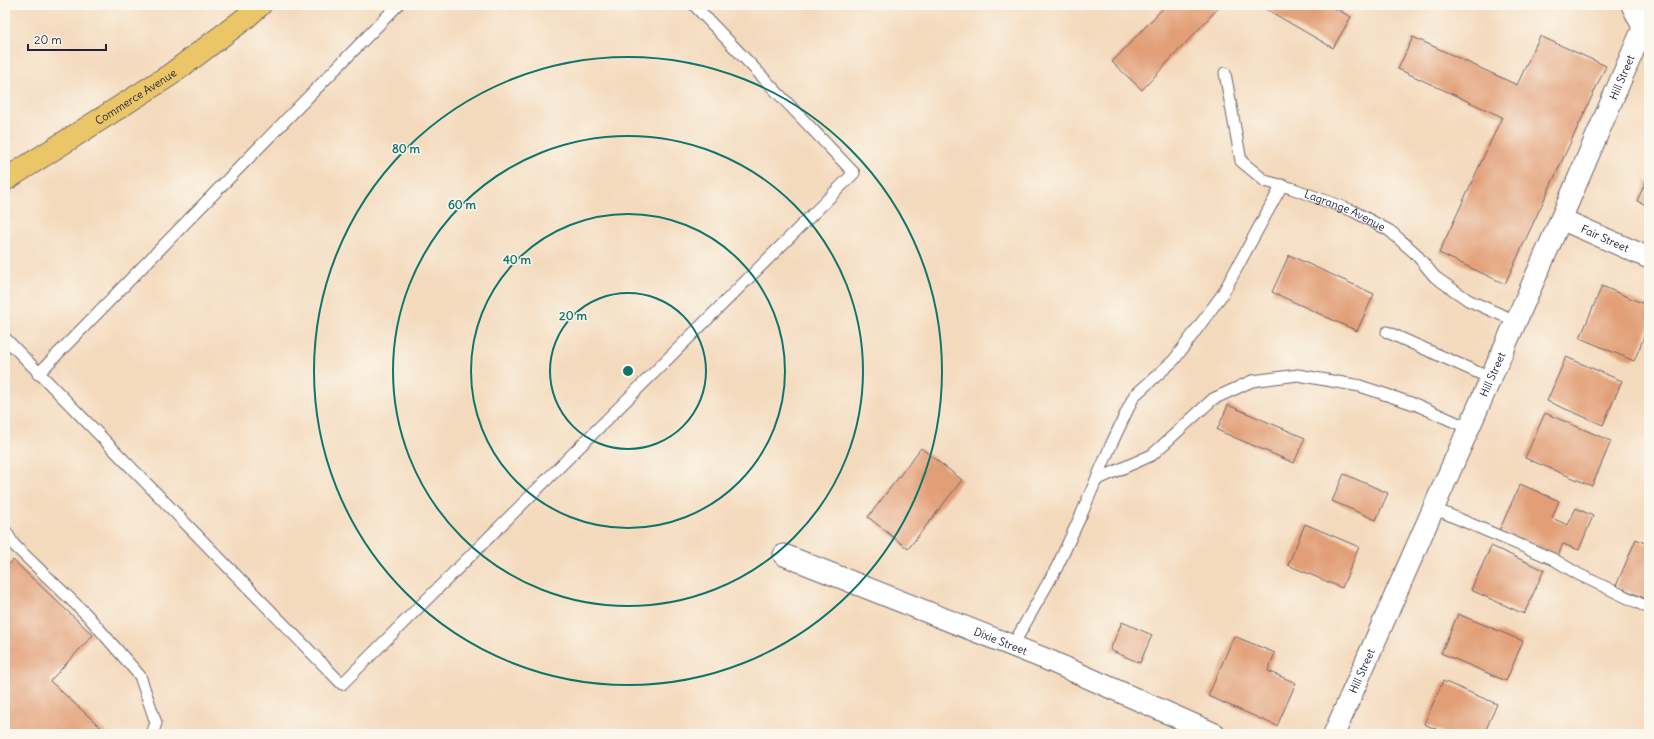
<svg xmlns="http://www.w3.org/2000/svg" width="1654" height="739" viewBox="0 0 1654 739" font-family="Delius,sans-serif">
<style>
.building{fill:#e29f77}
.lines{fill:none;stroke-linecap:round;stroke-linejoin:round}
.lane-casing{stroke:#6c6268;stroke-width:13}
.street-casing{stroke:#6c6268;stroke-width:23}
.primary-casing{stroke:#6c6268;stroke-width:24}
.lane{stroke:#fff;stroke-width:11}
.street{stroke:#fff;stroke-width:21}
.primary{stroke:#ebc669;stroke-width:22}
.ring{fill:none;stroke:#0f766e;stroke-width:2}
.labels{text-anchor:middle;stroke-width:3;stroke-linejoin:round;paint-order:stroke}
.street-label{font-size:11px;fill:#22223b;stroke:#fbf7ec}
.centre{fill:#0f766e;stroke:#fbf7ec;stroke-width:2}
.ring-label{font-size:12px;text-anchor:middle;font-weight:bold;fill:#0f766e;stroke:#fbf7ec;stroke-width:3;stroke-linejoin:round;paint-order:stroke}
</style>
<rect width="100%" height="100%" fill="#fbf7ec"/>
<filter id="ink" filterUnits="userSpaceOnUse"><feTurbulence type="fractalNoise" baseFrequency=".025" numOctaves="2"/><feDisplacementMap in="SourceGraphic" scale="8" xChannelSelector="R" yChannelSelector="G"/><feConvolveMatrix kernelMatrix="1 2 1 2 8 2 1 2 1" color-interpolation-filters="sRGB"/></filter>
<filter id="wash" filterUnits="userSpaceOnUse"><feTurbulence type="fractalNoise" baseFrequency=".012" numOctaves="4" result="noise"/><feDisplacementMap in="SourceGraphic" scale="16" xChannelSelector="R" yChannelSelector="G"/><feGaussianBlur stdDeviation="0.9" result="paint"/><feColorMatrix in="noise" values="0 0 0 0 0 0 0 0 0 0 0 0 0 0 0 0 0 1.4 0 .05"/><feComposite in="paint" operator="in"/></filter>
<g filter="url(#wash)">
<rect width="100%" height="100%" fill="#f4dabd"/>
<g id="blocks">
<g class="building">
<polygon points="1166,5 1221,5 1142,90 1112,62"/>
<polygon points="1259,5 1329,5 1351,17 1333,48"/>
<polygon points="1540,36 1606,66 1505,284 1439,253 1502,117 1398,69 1413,37 1517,85"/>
<polygon points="1646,181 1649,182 1649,206 1637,201"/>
<polygon points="1289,255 1374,294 1357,331 1272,292"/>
<polygon points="1602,286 1649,306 1649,325 1634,361 1580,338"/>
<polygon points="1566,357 1622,381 1603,425 1547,401"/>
<polygon points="1228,405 1305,438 1294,463 1217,430"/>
<polygon points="1545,413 1611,441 1592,486 1525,458"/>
<polygon points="921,448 962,480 908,549 868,517"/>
<polygon points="1344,474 1388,493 1376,520 1332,501"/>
<polygon points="1520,484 1559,501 1552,518 1568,525 1576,508 1593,516 1579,550 1563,544 1558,556 1499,531"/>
<polygon points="1305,524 1359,547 1342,588 1288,565"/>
<polygon points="1636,539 1649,545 1649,600 1616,586"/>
<polygon points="1491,546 1544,570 1524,614 1471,590"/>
<polygon points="13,560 93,635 50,681 108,734 5,734 5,569"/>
<polygon points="1458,614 1523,641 1506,681 1441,653"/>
<polygon points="1122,622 1152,635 1140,663 1110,650"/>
<polygon points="1234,636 1275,653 1268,671 1296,683 1277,726 1208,696"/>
<polygon points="1443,681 1497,704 1484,734 1447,734 1424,724"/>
</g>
</g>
</g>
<g filter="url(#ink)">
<use href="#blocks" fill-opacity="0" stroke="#6c6268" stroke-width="1"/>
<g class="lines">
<g class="lane-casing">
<g id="lane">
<path id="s1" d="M1225,73L1241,161L1265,181L1291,188L1353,211L1390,231L1415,253L1435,277L1468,300L1515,321"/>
<polyline points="1387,332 1490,378"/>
<polyline points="5,338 342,684 854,173 694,5"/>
<polyline points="38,374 398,5"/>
<polyline points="1096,480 1152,455 1213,399 1252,381 1298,375 1360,386 1417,405 1468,428"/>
<polyline points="1433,508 1553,559 1578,574 1649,608"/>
<polyline points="5,530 14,545 87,615 140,676 156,723 152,734"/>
<polyline points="1013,645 1057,567 1082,513 1111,445 1134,396 1174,360 1222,295 1282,185"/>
</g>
</g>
<g class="street-casing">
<g id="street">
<polyline points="1632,5 1643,27"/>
<path id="s2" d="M1561,219L1649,258"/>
<path id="s3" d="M784,555L1048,660L1215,734"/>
<path id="s4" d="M1334,734L1561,219L1649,14"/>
</g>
</g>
<g class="primary-casing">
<g id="primary">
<path id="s5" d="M5,180L170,75L243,20L260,5"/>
</g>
</g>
<use href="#lane" class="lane"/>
<use href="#street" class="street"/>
<use href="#primary" class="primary"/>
</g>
</g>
<g class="ring">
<circle cx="628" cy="371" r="78"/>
<circle cx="628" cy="371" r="157"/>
<circle cx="628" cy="371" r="235"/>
<circle cx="628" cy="371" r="314"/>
</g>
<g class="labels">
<g class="street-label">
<text dy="4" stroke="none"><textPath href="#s4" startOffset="717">Hill Street</textPath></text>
<text dy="4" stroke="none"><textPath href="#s5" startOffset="155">Commerce Avenue</textPath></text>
<text dy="4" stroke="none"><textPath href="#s1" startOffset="206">Lagrange Avenue</textPath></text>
<text dy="4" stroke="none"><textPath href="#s2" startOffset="48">Fair Street</textPath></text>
<text dy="4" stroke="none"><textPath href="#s4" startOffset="393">Hill Street</textPath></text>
<text dy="4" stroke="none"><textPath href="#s3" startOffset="233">Dixie Street</textPath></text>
<text dy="4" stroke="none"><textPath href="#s4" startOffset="69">Hill Street</textPath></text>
</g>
</g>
<circle cx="628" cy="371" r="6" class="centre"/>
<g class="ring-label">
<text x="406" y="153">80 m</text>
<text x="462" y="209">60 m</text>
<text x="517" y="264">40 m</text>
<text x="573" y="320">20 m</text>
</g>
<rect width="1654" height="739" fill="none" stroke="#fbf7ec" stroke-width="20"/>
<path d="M28 44v6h78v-6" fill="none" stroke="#22223b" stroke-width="2"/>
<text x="34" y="44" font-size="12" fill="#22223b" stroke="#fbf7ec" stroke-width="3" paint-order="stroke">20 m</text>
</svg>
